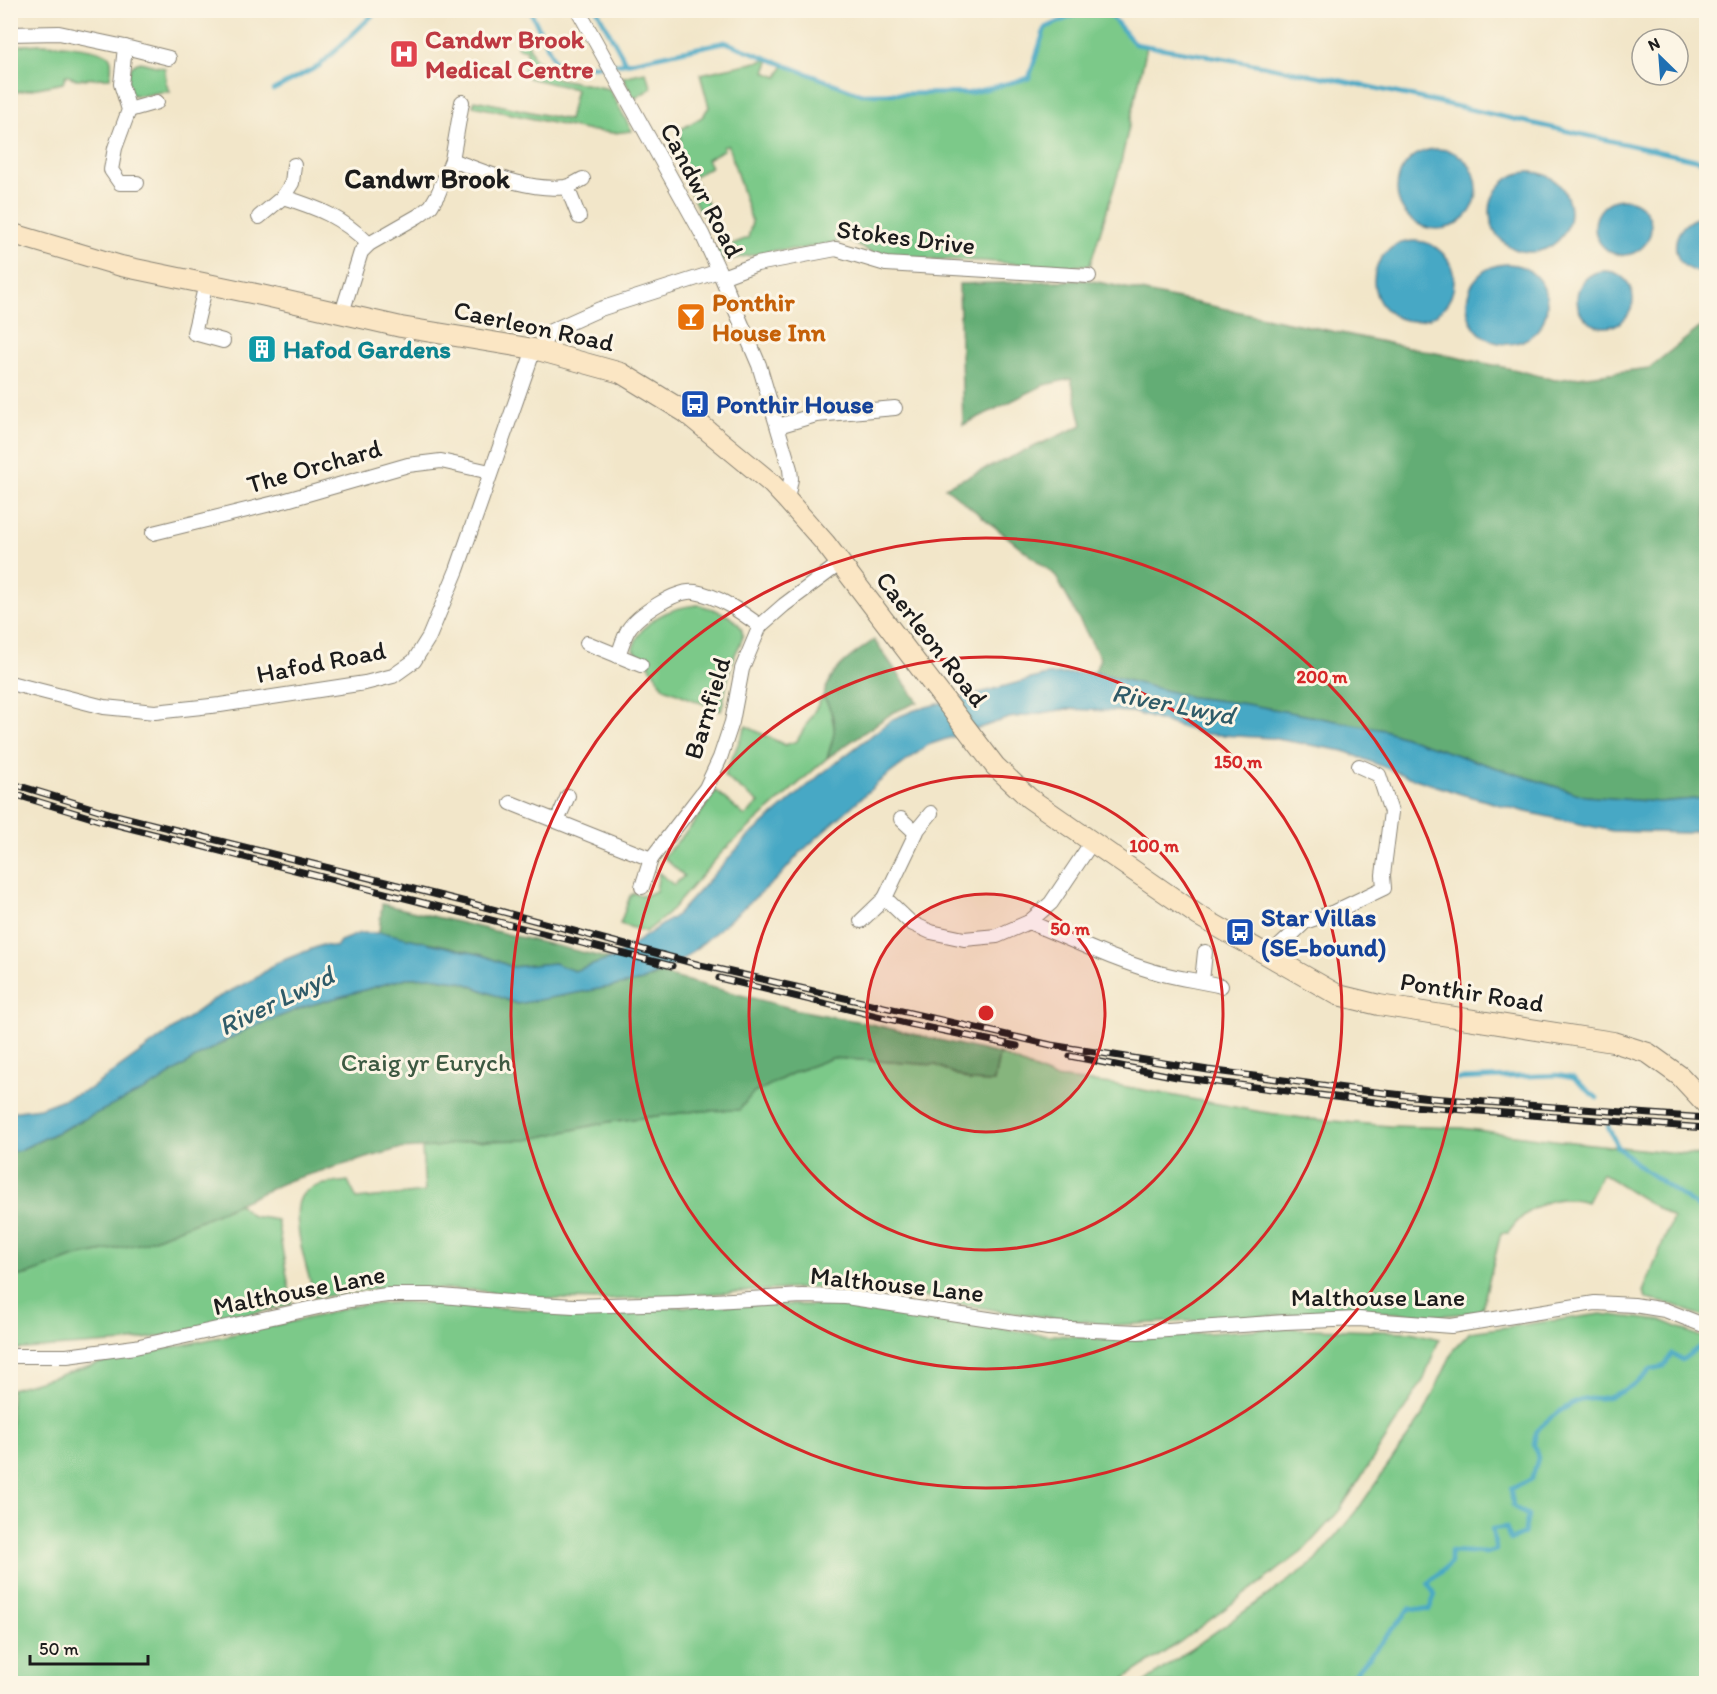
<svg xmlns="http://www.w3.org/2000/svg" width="1717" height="1694" viewBox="0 0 1717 1694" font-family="Itim,sans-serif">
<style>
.green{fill:#7bc989;stroke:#4c7252;stroke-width:1.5}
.forest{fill:#64ad75;stroke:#406448;stroke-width:1.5}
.water{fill:#46a8c5;stroke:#316270;stroke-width:1.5}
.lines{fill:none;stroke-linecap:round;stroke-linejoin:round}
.stream{stroke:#46a8c5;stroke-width:4.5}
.street-casing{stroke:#878172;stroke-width:16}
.secondary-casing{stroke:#878172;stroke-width:22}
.street{stroke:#fff;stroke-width:14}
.secondary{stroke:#fbe6c4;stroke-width:20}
.rail-casing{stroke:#1c1c1c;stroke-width:7}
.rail{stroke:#fcf5e5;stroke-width:4.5;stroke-dasharray:14;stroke-linecap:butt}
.ring{fill:none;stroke:#d62828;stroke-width:3}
.labels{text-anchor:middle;stroke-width:6;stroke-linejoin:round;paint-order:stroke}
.health-label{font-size:26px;font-weight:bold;fill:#be3a42;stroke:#fcf5e5;text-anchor:start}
.street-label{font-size:26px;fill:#1c1c1c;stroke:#fcf5e5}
.food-label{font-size:26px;font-weight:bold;fill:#c56008;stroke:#fcf5e5;text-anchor:start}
.culture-label{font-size:26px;font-weight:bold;fill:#0d838f;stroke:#fcf5e5;text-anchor:start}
.transit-label{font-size:26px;font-weight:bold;fill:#164399;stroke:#fcf5e5;text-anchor:start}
.park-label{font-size:26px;fill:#3d5942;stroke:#fcf5e5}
.neighbourhood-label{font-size:27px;font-weight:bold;fill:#1c1c1c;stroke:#fcf5e5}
.water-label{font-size:27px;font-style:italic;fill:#2f5b68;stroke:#fcf5e5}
.centre{fill:#d62828;stroke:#fcf5e5;stroke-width:3}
.ring-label{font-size:18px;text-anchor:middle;font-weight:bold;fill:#d62828;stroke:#fcf5e5;stroke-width:6;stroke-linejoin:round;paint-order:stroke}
</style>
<rect width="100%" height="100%" fill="#fcf5e5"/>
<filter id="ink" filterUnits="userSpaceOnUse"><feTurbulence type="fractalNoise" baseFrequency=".0167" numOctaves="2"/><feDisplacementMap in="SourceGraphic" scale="12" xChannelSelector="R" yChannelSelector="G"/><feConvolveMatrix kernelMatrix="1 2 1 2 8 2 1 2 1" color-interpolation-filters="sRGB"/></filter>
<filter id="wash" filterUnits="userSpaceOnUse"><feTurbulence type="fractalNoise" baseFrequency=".008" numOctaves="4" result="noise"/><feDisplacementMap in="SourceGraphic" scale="24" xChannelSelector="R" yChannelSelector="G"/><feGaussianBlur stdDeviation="1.35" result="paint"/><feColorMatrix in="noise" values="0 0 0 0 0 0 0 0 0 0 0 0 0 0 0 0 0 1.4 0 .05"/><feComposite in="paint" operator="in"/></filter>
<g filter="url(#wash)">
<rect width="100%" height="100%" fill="#f2e6c9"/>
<g class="green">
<path d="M1086,11H1106L1135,44L1147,46L1119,171L1090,265L1056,267L982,261L881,257L847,240L800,249L777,250L722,261L717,250L748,238L752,222L728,145L723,147L724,150L707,159L711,167L693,177C700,191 711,205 713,220L710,221L700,212L683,178L690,175L686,166L682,167L675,156L681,138L678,131L702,117L709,107L700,74L770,59L765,72L778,77L784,65L861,94L970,93L1029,78L1045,28Z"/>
<polygon points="524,33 534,58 555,78 609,89 632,131 614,133 585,130 473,106 475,100 569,120 576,89 528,78 529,72 524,71 527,50 517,48 519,39"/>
<path d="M39,44C52,44 105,47 110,58C113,64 111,72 110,78L76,79L66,75L63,83L11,93V46Z"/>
<path d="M140,62L165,68L166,83L170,92C157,90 142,99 131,94C127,82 125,66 140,62Z"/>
<polygon points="645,72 652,88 634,99 623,77"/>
<path d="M698,605C712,608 747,618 742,639C740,646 735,653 733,660C727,677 725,694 721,711L664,688L649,665L633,649C640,620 671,607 698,605Z"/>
<polygon points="823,696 830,708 835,732 827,758 723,851 668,914 646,932 620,924 630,896 634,893 644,896 656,891 659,873 674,885 684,876 663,857 691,827 716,791 745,816 759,803 724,776 746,726 785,745 797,741"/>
<path d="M999,1054L1054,1078L1111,1084L1261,1112L1310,1119L1389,1126L1461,1128L1553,1140L1706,1156V1318L1674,1305L1647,1299L1643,1292L1673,1218L1602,1173L1587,1202C1555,1192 1526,1207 1508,1233H1501L1481,1312L1435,1316L1369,1311L1116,1325L1005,1312L857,1285L606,1300L555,1299L507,1296L477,1290L430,1289H373L315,1298C309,1277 287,1211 303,1194C314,1183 334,1183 348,1181L357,1199L425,1192L422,1148L470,1141L527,1140L608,1122L697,1111L739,1110L752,1094L795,1072L832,1058L936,1065L970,1081L994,1082Z"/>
<polygon points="239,1204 252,1216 277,1220 292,1304 175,1334 125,1342 11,1350 10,1278 29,1274 75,1257 144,1243"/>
<polygon points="401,1302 555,1311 764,1304 851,1306 973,1323 1035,1334 1125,1339 1278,1328 1411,1332 1439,1339 1424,1379 1340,1510 1302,1552 1180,1642 1118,1683 11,1684 11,1389 108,1361 318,1316 352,1306"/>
<polygon points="1601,1314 1663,1321 1706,1339 1706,1683 1143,1683 1316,1561 1360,1506 1423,1415 1454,1349 1470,1332"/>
</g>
<g class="forest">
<polygon points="1088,280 1517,370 1555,380 1649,368 1703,325 1706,319 1706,798 1659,802 1585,796 1466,758 1384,730 1246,704 1191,697 1095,672 1100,658 1055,575 945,487 1082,425 1071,379 1044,385 963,425 959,284"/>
<path d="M874,640L918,702L894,712L827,758C836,732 839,721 823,696C834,665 849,658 874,640Z"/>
<polygon points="382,904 611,959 574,971 554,963 512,967 482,955 442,945 379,933"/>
<polygon points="661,974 798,1010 862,1022 999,1054 994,1082 970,1081 936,1065 832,1058 795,1072 752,1094 739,1110 697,1111 608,1122 527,1140 470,1141 436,1147 398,1149 290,1180 211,1216 144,1243 75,1257 29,1274 11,1278 11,1152 20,1150 73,1125 245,1030 304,1007 407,978 432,977 462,982 517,1004 642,981"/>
</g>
<g class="water">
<circle cx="1437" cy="189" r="40"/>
<circle cx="1530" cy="212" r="40"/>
<circle cx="1623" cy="227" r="28"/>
<path d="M1699,217H1706V272C1670,275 1664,228 1699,217Z"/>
<circle cx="1414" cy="281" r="40"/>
<circle cx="1507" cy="304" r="40"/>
<circle cx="1605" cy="299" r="28"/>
<polygon points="1095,672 1191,697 1246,704 1384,730 1466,758 1585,796 1659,802 1706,798 1706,828 1687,833 1612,831 1522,811 1461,794 1406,776 1344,751 1271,738 1204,734 1132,712 1067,709 1009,718 928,745 880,781 800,853 780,876 703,943 677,964 642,981 517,1004 462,982 432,977 406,978 304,1007 245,1030 200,1055 153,1086 20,1150 11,1152 11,1112 40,1108 90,1089 213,1000 256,978 276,963 322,945 336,947 340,941 360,933 385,933 482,955 512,967 554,963 574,971 611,959 678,914 747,838 820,775 893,719 915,710 1046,675"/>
</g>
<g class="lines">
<g class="stream">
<polyline points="530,10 558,69 626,63 725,42 861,94 970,93 1029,78 1045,28 1086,10"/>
<polyline points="597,10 626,63"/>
<polyline points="1106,10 1135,44 1222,58 1334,79 1706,162"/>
<polyline points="273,90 319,66 378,10"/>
<polyline points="1458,1079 1557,1075 1573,1078 1597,1098"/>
<polyline points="1608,1126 1617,1146 1639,1166 1706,1213"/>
<path d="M1346,1684L1411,1608L1429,1610L1435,1595L1428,1583L1451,1563V1551L1486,1553L1496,1550L1492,1529L1506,1527L1510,1540L1524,1534L1528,1516L1513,1506L1511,1489L1532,1479L1538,1458L1534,1444L1536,1431C1549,1418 1565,1406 1583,1399C1589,1397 1596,1399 1602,1398C1617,1396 1643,1381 1651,1369L1665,1366L1672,1353L1682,1360L1706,1342"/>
</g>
</g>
</g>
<g filter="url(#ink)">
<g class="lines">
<g class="street-casing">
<g id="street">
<polyline points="578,10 702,234 719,271 759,365 790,469 791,479 787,500"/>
<polyline points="10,34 59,33 125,47 121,84 129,110 115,148 111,170 120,183 137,183"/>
<polyline points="125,47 169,58"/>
<polyline points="129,110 157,102"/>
<path d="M452,160C485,172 529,192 565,187C571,186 577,182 583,179"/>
<polyline points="567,187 579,217"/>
<polyline points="283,197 292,183 294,165"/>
<path d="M259,217L283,197C319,208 341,217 369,244"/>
<polyline points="722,277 757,264 836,249 886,264 1089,276"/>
<polyline points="206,284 194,333 223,341"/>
<polyline points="342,313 361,252 369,244 418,216 431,206 438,194 452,160 462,102"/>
<polyline points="543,351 545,340 551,331 600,309 719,271"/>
<polyline points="778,426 816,415 895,408"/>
<polyline points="153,533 283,501 408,465 441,461 490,472"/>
<polyline points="587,643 641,665"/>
<path d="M618,656C621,647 624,637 628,630C637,615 677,589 695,592C719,596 741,612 760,626"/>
<polyline points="10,683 104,707 155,712 220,705 365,683 393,676 414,661 429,637 457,570 534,349"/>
<polyline points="511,803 651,859 706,788 720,758 732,722 742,669 760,626 784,605 839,564"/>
<polyline points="931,813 918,829 885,898 911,923 931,932 964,939 997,936 1029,922 1051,903 1092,842"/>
<polyline points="901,819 916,833"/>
<polyline points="557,821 568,796"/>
<polyline points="642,887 651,859"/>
<polyline points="861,921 885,898"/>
<path d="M1029,922C1072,940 1117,962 1163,974C1182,979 1202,981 1221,986"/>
<polyline points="1268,957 1305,922 1334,912 1384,888 1383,875 1391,812 1379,775 1359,766"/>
<polyline points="1202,981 1205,952"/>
<polyline points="10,1356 67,1356 135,1347 350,1300 387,1295 431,1295 520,1303 574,1306 679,1303 802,1296 846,1297 1048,1328 1138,1332 1285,1322 1358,1319 1451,1326 1595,1303 1634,1305 1665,1310 1706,1326"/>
</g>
</g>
<g class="secondary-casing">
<polyline id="secondary" points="10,233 121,266 261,295 401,327 534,349 621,373 685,412 771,483 787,500 825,543 995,766 1029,798 1199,916 1338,995 1379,1005 1613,1042 1648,1053 1680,1076 1706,1104"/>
</g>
<use href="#street" class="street"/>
<use href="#secondary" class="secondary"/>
<g class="rail-casing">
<g id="rail">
<polyline points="10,783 112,814 466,902 700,965 1051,1045 1208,1070 1367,1091 1431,1098 1706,1118"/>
<polyline points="10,793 102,821 672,966"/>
<polyline points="719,978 910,1024 1017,1046"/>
<polyline points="1070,1056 1177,1077 1398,1105 1706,1128"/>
</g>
</g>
<use href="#rail" class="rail"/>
</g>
</g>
<circle cx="986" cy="1013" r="119" fill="#d62828" fill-opacity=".12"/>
<g class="ring">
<circle cx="986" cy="1013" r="119"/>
<circle cx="986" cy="1013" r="237"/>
<circle cx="986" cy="1013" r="356"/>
<circle cx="986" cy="1013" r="475"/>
</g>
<defs>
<g id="hospital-square" transform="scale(1.5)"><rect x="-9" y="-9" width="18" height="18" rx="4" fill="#e0444e" stroke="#fcf5e5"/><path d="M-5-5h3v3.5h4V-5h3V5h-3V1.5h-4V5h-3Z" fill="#fff"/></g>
<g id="bar-square" transform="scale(1.5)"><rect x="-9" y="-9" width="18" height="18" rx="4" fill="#e8710a" stroke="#fcf5e5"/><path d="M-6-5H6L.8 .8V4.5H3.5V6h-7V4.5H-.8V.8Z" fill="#fff"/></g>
<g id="building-square" transform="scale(1.5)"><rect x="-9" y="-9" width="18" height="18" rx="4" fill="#0f9aa8" stroke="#fcf5e5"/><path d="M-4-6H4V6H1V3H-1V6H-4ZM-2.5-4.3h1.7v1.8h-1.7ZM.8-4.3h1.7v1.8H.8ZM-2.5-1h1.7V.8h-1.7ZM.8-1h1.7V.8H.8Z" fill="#fff"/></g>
<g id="bus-square" transform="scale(1.5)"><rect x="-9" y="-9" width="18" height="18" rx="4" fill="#1a4fb4" stroke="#fcf5e5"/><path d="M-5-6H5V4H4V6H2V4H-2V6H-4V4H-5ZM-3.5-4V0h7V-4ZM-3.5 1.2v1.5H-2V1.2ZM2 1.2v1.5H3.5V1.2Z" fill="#fff"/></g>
</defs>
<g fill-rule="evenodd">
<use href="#hospital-square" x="404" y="54"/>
<use href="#bar-square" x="691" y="317"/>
<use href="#building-square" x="262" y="349"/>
<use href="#bus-square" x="695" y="404"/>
<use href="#bus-square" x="1240" y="932"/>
</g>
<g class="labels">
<g class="health-label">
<text x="425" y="48">Candwr Brook<tspan x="425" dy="30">Medical Centre</tspan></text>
</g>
<g class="street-label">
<text transform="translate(702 190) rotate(62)" y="9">Candwr Road</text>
<text transform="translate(906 237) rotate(7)" y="9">Stokes Drive</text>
<text transform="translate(534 326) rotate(12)" y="9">Caerleon Road</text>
<text transform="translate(314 466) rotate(-16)" y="9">The Orchard</text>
<text transform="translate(932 639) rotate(52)" y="9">Caerleon Road</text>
<text transform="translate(321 662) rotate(-11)" y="9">Hafod Road</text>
<text transform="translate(707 708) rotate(-73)" y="9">Barnfield</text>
<text transform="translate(1472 992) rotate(9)" y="9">Ponthir Road</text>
<text transform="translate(897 1284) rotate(6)" y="9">Malthouse Lane</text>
<text transform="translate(299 1290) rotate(-11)" y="9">Malthouse Lane</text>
<text x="1378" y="1306">Malthouse Lane</text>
</g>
<g class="food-label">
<text x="712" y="311">Ponthir<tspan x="712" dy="30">House Inn</tspan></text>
</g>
<g class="culture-label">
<text x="283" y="358">Hafod Gardens</text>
</g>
<g class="transit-label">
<text x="716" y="413">Ponthir House</text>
<text x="1261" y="926">Star Villas<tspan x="1261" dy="30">(SE-bound)</tspan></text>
</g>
<g class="park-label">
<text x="426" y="1071">Craig yr Eurych</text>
</g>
<g class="neighbourhood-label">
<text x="427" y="188">Candwr Brook</text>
</g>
<g class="water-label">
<text transform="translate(1173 704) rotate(11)" y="9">River Lwyd</text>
<text transform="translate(276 1001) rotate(-26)" y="9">River Lwyd</text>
</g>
</g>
<circle cx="986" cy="1013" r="9" class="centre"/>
<g class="ring-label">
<text x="1322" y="683">200 m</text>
<text x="1238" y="768">150 m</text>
<text x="1154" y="852">100 m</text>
<text x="1070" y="935">50 m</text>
</g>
<rect width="1717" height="1694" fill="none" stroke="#fcf5e5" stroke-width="36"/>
<g transform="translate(1660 57) rotate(335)"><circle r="28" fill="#fcf5e5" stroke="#a29e95" stroke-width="1.5"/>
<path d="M0-4.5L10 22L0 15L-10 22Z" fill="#1f6fb2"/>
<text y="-9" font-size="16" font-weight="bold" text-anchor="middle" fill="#1c1c1c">N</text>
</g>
<path d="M30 1655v9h118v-9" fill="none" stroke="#1c1c1c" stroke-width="3"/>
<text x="39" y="1655" font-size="18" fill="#1c1c1c" stroke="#fcf5e5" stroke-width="4.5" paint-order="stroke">50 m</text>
</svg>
